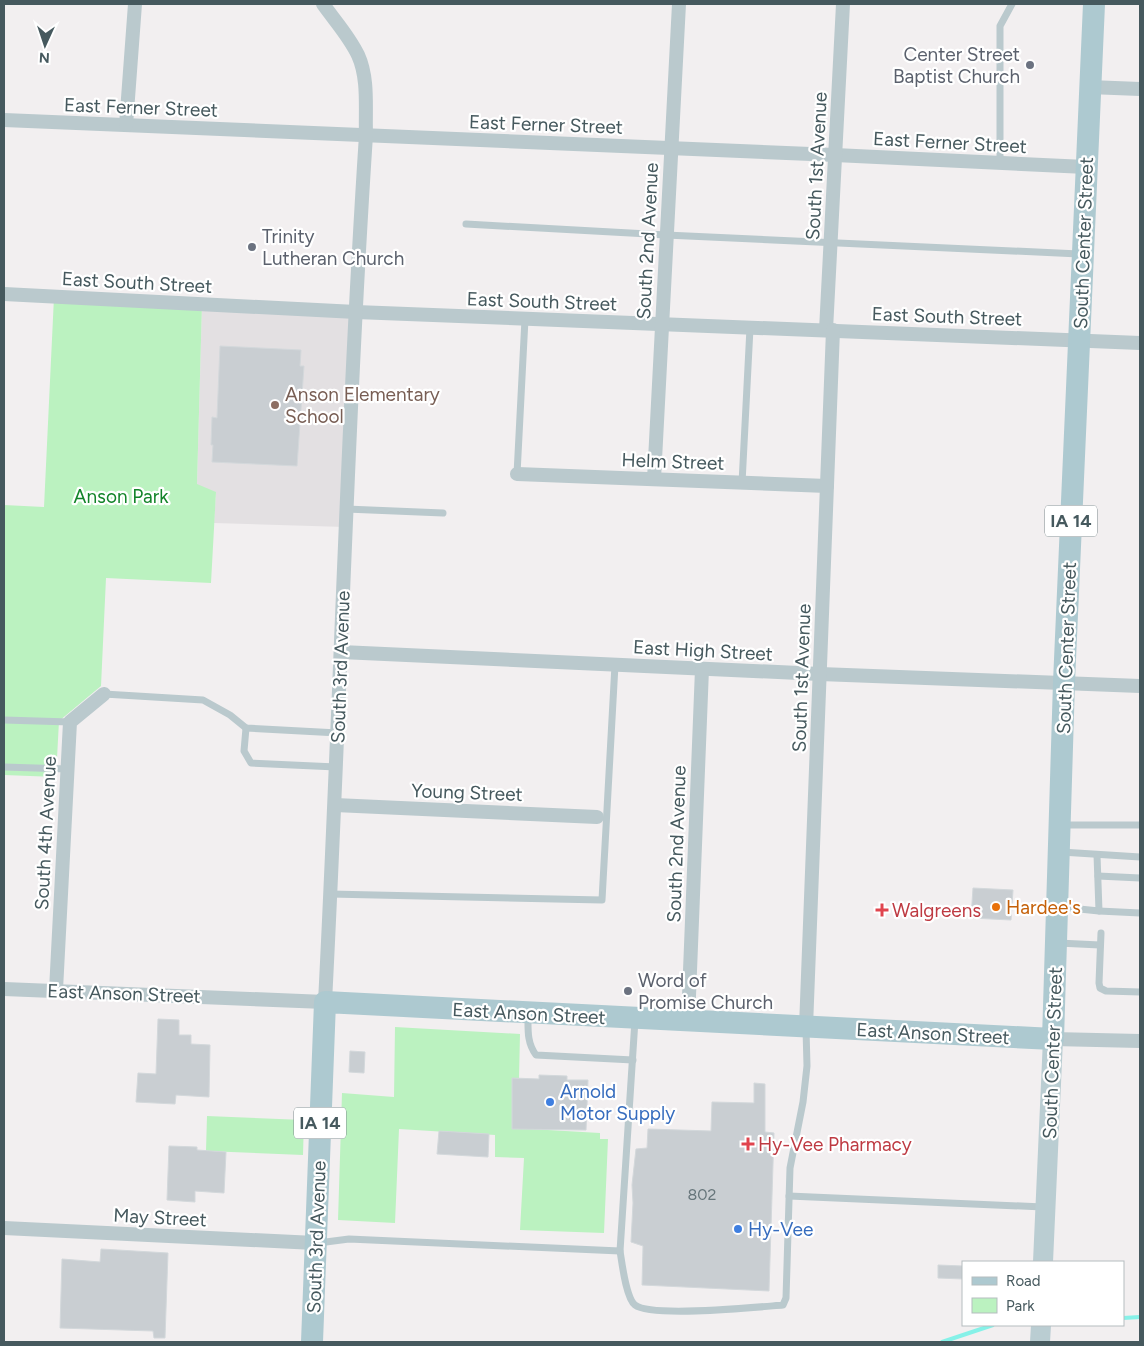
<svg xmlns="http://www.w3.org/2000/svg" width="1144" height="1346" viewBox="0 0 1144 1346" font-family="Figtree,sans-serif">
<style>
.education{fill:#e3e0e2}
.green{fill:#bbf2c0}
.lines{fill:none;stroke-linecap:round;stroke-linejoin:round}
.stream{stroke:#86f1e8;stroke-width:4}
.building{fill:#c9ced2;stroke:#d3d8db}
.lane{stroke:#bac9cd;stroke-width:7}
.street{stroke:#bac9cd;stroke-width:14}
.secondary{stroke:#bacdd2;stroke-width:20}
.primary{stroke:#adc9d0;stroke-width:22}
.worship-dot{fill:#6b7280;stroke:#fff;stroke-width:2}
.education-dot{fill:#8d6e63;stroke:#fff;stroke-width:2}
.food-dot{fill:#e8710a;stroke:#fff;stroke-width:2}
.health-dot{fill:#e0444e;stroke:#fff;stroke-width:2}
.shop-dot{fill:#3f7fe0;stroke:#fff;stroke-width:2}
.labels{text-anchor:middle;stroke-width:4.5;stroke-linejoin:round;paint-order:stroke}
.number-label{font-size:16px;fill:#67767b}
.shield{fill:#fff;stroke:#7e8b8e;stroke-width:1}
.shield-label{font-size:18px;font-weight:bold;fill:#46595e}
.worship-label{font-size:19px;fill:#5b616d;stroke:#fff;text-anchor:start}
.street-label{font-size:19px;fill:#46595e;stroke:#fff}
.education-label{font-size:19px;fill:#785e54;stroke:#fff;text-anchor:start}
.park-label{font-size:19px;fill:#128429;stroke:#fff}
.food-label{font-size:19px;fill:#c56008;stroke:#fff;text-anchor:start}
.health-label{font-size:19px;fill:#be3a42;stroke:#fff;text-anchor:start}
.shop-label{font-size:19px;fill:#366cbe;stroke:#fff;text-anchor:start}
</style>
<rect width="100%" height="100%" fill="#f2eff0"/>
<polygon class="education" points="202,304 356,312 345,527 214,523 216,493 197,485"/>
<g class="green">
<polygon points="54,297 202,304 197,484 216,492 211,583 106,578 101,686 59,721 56,777 4,775 4,505 44,507"/>
<polygon points="395,1027 520,1034 519,1078 512,1078 513,1128 600,1133 600,1139 608,1139 604,1233 520,1230 524,1158 495,1157 495,1135 399,1129 395,1223 338,1220 342,1093 394,1097"/>
<polygon points="207,1116 304,1120 303,1155 206,1151"/>
</g>
<g class="lines">
<g class="stream">
<polyline points="1123,1318 1140,1317"/>
<polyline points="942,1342 993,1325"/>
</g>
</g>
<g class="building">
<polygon points="220,346 301,350 300,366 304,366 297,466 212,462 213,445 211,445 212,417 217,418"/>
<polygon points="973,888 1013,890 1011,920 971,918"/>
<polygon points="158,1019 179,1020 179,1035 191,1035 191,1044 210,1045 209,1097 176,1095 175,1104 136,1102 138,1073 156,1074"/>
<polygon points="350,1051 365,1052 364,1073 349,1072"/>
<polygon points="539,1075 567,1076 567,1080 588,1080 586,1130 512,1129 512,1078 539,1079"/>
<polygon points="754,1083 765,1084 765,1132 774,1133 769,1291 642,1285 643,1246 631,1242 633,1203 632,1185 636,1149 647,1148 648,1129 711,1131 712,1102 754,1103"/>
<polygon points="439,1131 489,1134 488,1157 437,1154"/>
<polygon points="169,1146 197,1147 197,1150 226,1152 224,1193 195,1191 195,1202 167,1200"/>
<polygon points="101,1249 168,1253 165,1338 154,1338 153,1331 60,1328 62,1259 100,1262"/>
<polygon points="938,1265 963,1266 963,1279 938,1278"/>
</g>
<g class="lines">
<g class="lane">
<polyline points="1000,163 1000,26 1012,4"/>
<polyline points="466,224 666,235 1079,254"/>
<polyline points="517,474 525,319"/>
<polyline points="742,483 750,328"/>
<polyline points="346,509 443,513"/>
<polyline points="104,694 203,700 230,715 246,728 338,733"/>
<polyline points="4,720 70,722"/>
<polyline points="246,728 244,751 251,763 336,767"/>
<polyline points="4,767 67,769"/>
<polyline points="1063,825 1140,825"/>
<polyline points="1061,852 1140,857"/>
<polyline points="1098,876 1140,878"/>
<polyline points="330,894 602,900 615,665"/>
<polyline points="1060,907 1099,911 1097,855"/>
<polyline points="1099,911 1140,913"/>
<polyline points="1101,933 1099,983 1100,988 1106,991 1140,992"/>
<polyline points="1058,943 1100,945"/>
<path d="M528,1016C528,1030 527,1043 536,1055L633,1060"/>
<polyline points="789,1196 1043,1207"/>
<polyline points="318,1243 349,1239 620,1251 635,1020"/>
<path d="M620,1251C622,1263 626,1298 635,1305C652,1318 758,1307 783,1305L786,1298L790,1168L803,1102L807,1066L806,1029"/>
</g>
<g class="street">
<polyline points="1089,87 1140,89"/>
<polyline points="4,120 835,155 1086,167"/>
<polyline points="126,125 135,4"/>
<polyline points="4,294 356,312 1140,343"/>
<polyline points="826,330 843,4"/>
<polyline points="517,474 827,486"/>
<polyline points="654,479 679,4"/>
<polyline points="341,652 820,674 1140,686"/>
<polyline points="335,805 597,817"/>
<path d="M4,989L325,1002C340,713 347,424 366,135C365,109 369,79 358,55C349,36 335,21 323,4"/>
<polyline points="56,990 70,722 104,694"/>
<polyline points="688,1021 702,669"/>
<polyline points="806,1027 833,330"/>
<polyline points="1053,1039 1140,1041"/>
<polyline points="4,1228 315,1243"/>
</g>
<g class="secondary">
<polyline points="1043,1262 1053,1039"/>
<polyline points="1040,1342 1041,1325"/>
</g>
<polyline class="primary" points="312,1342 325,1002 1053,1039 1064,682 1094,4"/>
</g>
<g class="worship-dot">
<circle cx="1030" cy="65" r="5"/>
<circle cx="252" cy="247" r="5"/>
<circle cx="628" cy="991" r="5"/>
</g>
<circle class="education-dot" cx="275" cy="405" r="5"/>
<circle class="food-dot" cx="996" cy="907" r="5"/>
<g class="health-dot">
<path d="M879.5 902.5h5v5h5v5h-5v5h-5v-5h-5v-5h5z"/>
<path d="M745.5 1136.5h5v5h5v5h-5v5h-5v-5h-5v-5h5z"/>
</g>
<g class="shop-dot">
<circle cx="550" cy="1102" r="5"/>
<circle cx="738" cy="1229" r="5"/>
</g>
<g class="labels">
<g class="number-label">
<text x="702" y="1200">802</text>
</g>
<g class="shield">
<rect x="1045" y="505.5" width="52" height="31" rx="4"/>
<rect x="294" y="1107.5" width="52" height="31" rx="4"/>
</g>
<g class="shield-label">
<text x="1071" y="527">IA 14</text>
<text x="320" y="1129">IA 14</text>
</g>
<g class="worship-label">
<text x="1020" y="61" text-anchor="end">Center Street<tspan x="1020" dy="22">Baptist Church</tspan></text>
<text x="262" y="243">Trinity<tspan x="262" dy="22">Lutheran Church</tspan></text>
<text x="638" y="987">Word of<tspan x="638" dy="22">Promise Church</tspan></text>
</g>
<g class="street-label">
<text transform="translate(141 107) rotate(2)" y="7">East Ferner Street</text>
<text transform="translate(546 124) rotate(2)" y="7">East Ferner Street</text>
<text transform="translate(950 142) rotate(3)" y="7">East Ferner Street</text>
<text transform="translate(816 166) rotate(-87)" y="7">South 1st Avenue</text>
<text transform="translate(647 241) rotate(-87)" y="7">South 2nd Avenue</text>
<text transform="translate(1083 243) rotate(-88)" y="7">South Center Street</text>
<text transform="translate(137 282) rotate(3)" y="7">East South Street</text>
<text transform="translate(542 301) rotate(2)" y="7">East South Street</text>
<text transform="translate(947 316) rotate(2)" y="7">East South Street</text>
<text transform="translate(673 461) rotate(2)" y="7">Helm Street</text>
<text transform="translate(1066 648) rotate(-88)" y="7">South Center Street</text>
<text transform="translate(703 650) rotate(3)" y="7">East High Street</text>
<text transform="translate(340 667) rotate(-88)" y="7">South 3rd Avenue</text>
<text transform="translate(801 678) rotate(-88)" y="7">South 1st Avenue</text>
<text transform="translate(467 792) rotate(2)" y="7">Young Street</text>
<text transform="translate(45 833) rotate(-87)" y="7">South 4th Avenue</text>
<text transform="translate(676 844) rotate(-88)" y="7">South 2nd Avenue</text>
<text transform="translate(124 993) rotate(2)" y="7">East Anson Street</text>
<text transform="translate(529 1013) rotate(3)" y="7">East Anson Street</text>
<text transform="translate(933 1033) rotate(3)" y="7">East Anson Street</text>
<text transform="translate(1052 1053) rotate(-88)" y="7">South Center Street</text>
<text transform="translate(160 1217) rotate(3)" y="7">May Street</text>
<text transform="translate(316 1237) rotate(-88)" y="7">South 3rd Avenue</text>
</g>
<g class="education-label">
<text x="285" y="401">Anson Elementary<tspan x="285" dy="22">School</tspan></text>
</g>
<g class="park-label">
<text x="121" y="503">Anson Park</text>
</g>
<g class="food-label">
<text x="1006" y="914">Hardee's</text>
</g>
<g class="health-label">
<text x="892" y="917">Walgreens</text>
<text x="758" y="1151">Hy-Vee Pharmacy</text>
</g>
<g class="shop-label">
<text x="560" y="1098">Arnold<tspan x="560" dy="22">Motor Supply</tspan></text>
<text x="748" y="1236">Hy-Vee</text>
</g>
</g>
<rect width="1144" height="1346" fill="none" stroke="#46595e" stroke-width="10"/>
<rect x="962" y="1261" width="162" height="65" fill="#ffffff" stroke="#b5bdbf"/>
<rect x="972" y="1277" width="25" height="8" fill="#adc9d0" stroke="#b5bdbf"/>
<text x="1006" y="1286" font-size="15" fill="#46595e">Road</text>
<rect x="972" y="1298" width="25" height="15" fill="#bbf2c0" stroke="#b5bdbf"/>
<text x="1006" y="1311" font-size="15" fill="#46595e">Park</text>
<g transform="translate(45 45) rotate(183)" stroke="#ffffff" stroke-width="4" paint-order="stroke">
<path d="M0-4L9 19L0 12L-9 19Z" fill="#46595e"/>
<text y="-8" font-size="14" font-weight="bold" text-anchor="middle" fill="#46595e">N</text>
</g>
</svg>
